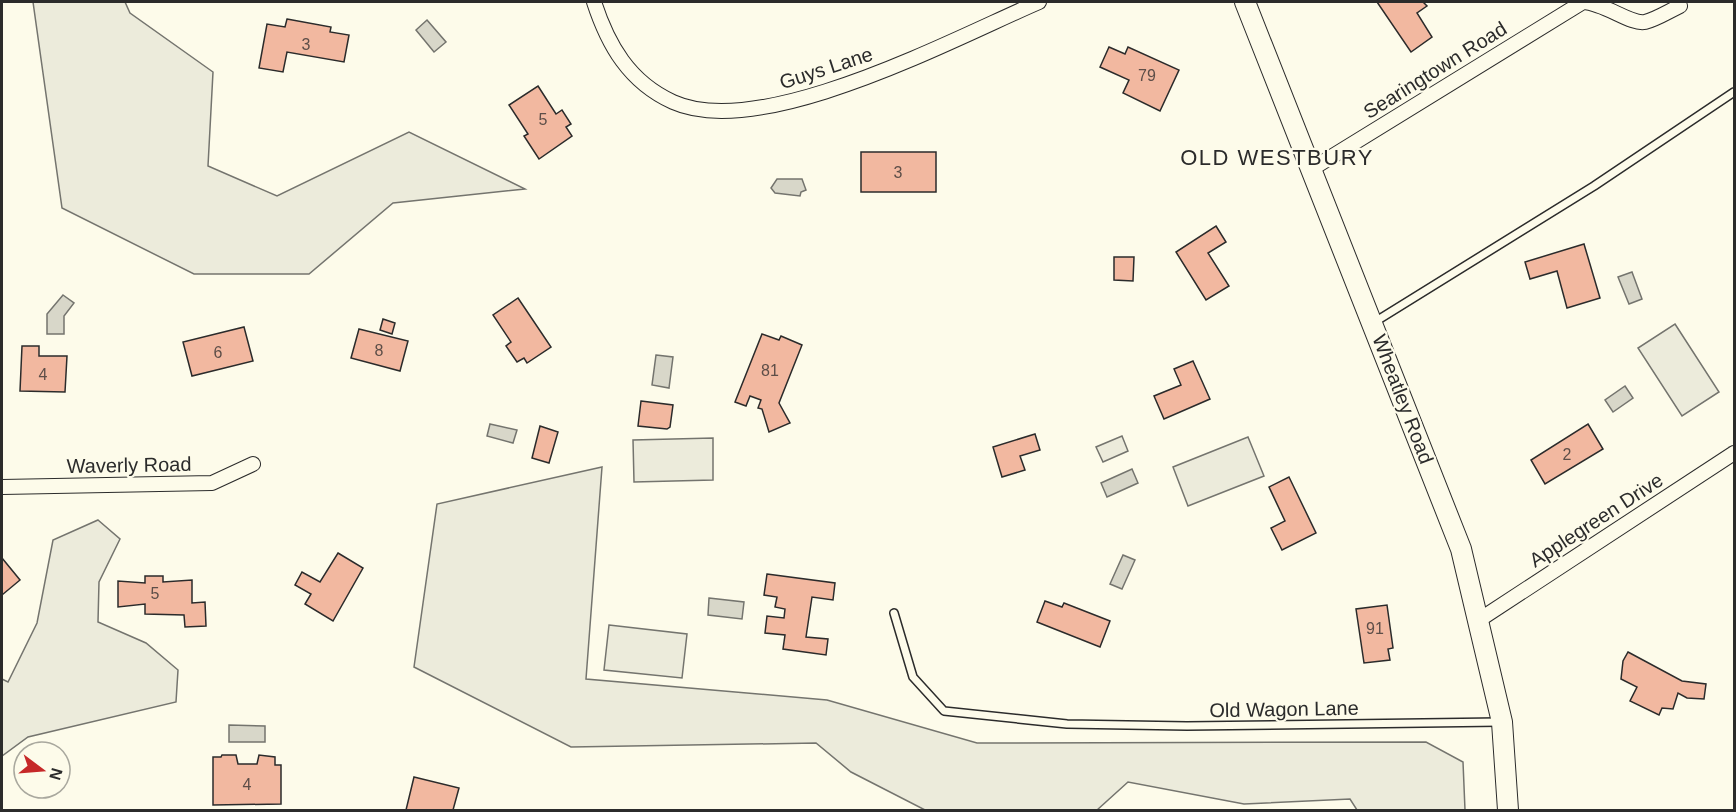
<svg xmlns="http://www.w3.org/2000/svg" width="1736" height="812" viewBox="0 0 1736 812" font-family="Helvetica,sans-serif">
<style>
.green{fill:#ecebdb;stroke:#74746e;stroke-width:1.5}
.water{fill:#d8d7c9;stroke:#74746e;stroke-width:1.5}
.building{fill:#f2b8a0;stroke:#2b2b2b;stroke-width:1.5}
.lines{fill:none;stroke-linecap:round;stroke-linejoin:round}
.lane-casing{stroke:#2b2b2b;stroke-width:10}
.street-casing{stroke:#2b2b2b;stroke-width:16}
.secondary-casing{stroke:#2b2b2b;stroke-width:22}
.lane{stroke:#fdfbea;stroke-width:7}
.street{stroke:#fdfbea;stroke-width:14}
.secondary{stroke:#fdfbea;stroke-width:20}
.labels{text-anchor:middle;stroke-width:4.5;stroke-linejoin:round;paint-order:stroke}
.number-label{font-size:16px;fill:#5d4e48}
.street-label{font-size:20px;fill:#2b2b2b;stroke:#fdfbea}
.quarter-label{font-size:22px;letter-spacing:1.5px;fill:#2b2b2b;stroke:#fdfbea}
</style>
<rect width="100%" height="100%" fill="#fdfbea"/>
<g class="green">
<polygon points="33,2 125,2 130,13 213,72 208,166 277,196 409,132 525,189 393,203 309,274 194,274 62,208"/>
<polygon points="1675,324 1719,392 1682,416 1638,348"/>
<polygon points="1122,436 1128,451 1103,462 1096,447"/>
<polygon points="1248,437 1264,476 1188,506 1173,467"/>
<polygon points="713,438 713,480 634,482 633,440"/>
<polygon points="602,467 586,679 827,700 977,743 1426,742 1463,762 1465,810 1357,810 1350,799 1244,804 1128,782 1097,810 925,810 851,772 816,743 571,747 414,667 437,504"/>
<polygon points="98,520 120,539 99,582 98,622 146,643 178,670 176,702 28,737 2,756 2,679 8,682 37,623 53,540"/>
<polygon points="609,625 687,634 682,678 604,670"/>
</g>
<g class="water">
<polygon points="427,20 446,42 434,52 416,30"/>
<polygon points="777,179 802,179 806,190 801,192 800,196 775,193 771,188"/>
<polygon points="1632,272 1642,299 1629,304 1618,277"/>
<polygon points="63,295 74,303 64,316 64,334 47,334 47,314"/>
<polygon points="656,355 673,357 669,388 652,385"/>
<polygon points="1625,386 1633,398 1613,412 1605,400"/>
<polygon points="490,424 517,430 513,443 487,436"/>
<polygon points="1132,469 1138,483 1107,497 1101,483"/>
<polygon points="1123,555 1135,560 1122,589 1110,584"/>
<polygon points="709,598 744,602 742,619 708,615"/>
<polygon points="229,725 265,726 265,742 229,742"/>
</g>
<g class="building">
<polygon points="1377,2 1423,2 1427,6 1417,13 1432,37 1411,52"/>
<polygon points="287,19 331,27 330,32 349,35 344,62 287,52 283,72 259,68 267,24 285,27"/>
<polygon points="1109,47 1125,54 1128,47 1179,70 1160,111 1123,93 1129,80 1100,67"/>
<polygon points="538,86 556,114 562,110 571,124 566,127 572,136 539,159 524,136 528,134 509,105"/>
<rect x="861" y="152" width="75" height="40"/>
<polygon points="1216,226 1226,242 1208,253 1229,286 1206,300 1176,252"/>
<polygon points="1584,244 1600,298 1567,308 1557,271 1530,279 1525,262"/>
<polygon points="1114,257 1134,257 1133,281 1114,280"/>
<polygon points="518,298 551,347 527,363 524,358 517,362 506,346 511,342 493,315"/>
<polygon points="383,319 395,323 392,334 380,330"/>
<polygon points="244,327 253,361 192,376 183,342"/>
<polygon points="359,329 408,341 400,371 351,358"/>
<polygon points="762,334 779,340 781,336 802,345 779,403 790,423 769,432 762,409 758,408 761,400 750,396 746,406 735,402"/>
<polygon points="22,346 39,346 39,356 67,356 65,392 20,391"/>
<polygon points="1193,361 1210,399 1164,419 1154,396 1181,385 1174,369"/>
<polygon points="641,401 673,405 670,427 667,429 638,426"/>
<polygon points="1588,424 1603,449 1545,484 1531,460"/>
<polygon points="540,426 558,432 549,463 532,458"/>
<polygon points="1035,434 1040,450 1020,456 1025,470 1002,477 993,447"/>
<polygon points="1289,477 1316,533 1282,550 1271,528 1285,521 1269,487"/>
<polygon points="338,553 363,568 333,621 305,604 311,594 295,585 302,572 320,582"/>
<polygon points="2,558 20,580 2,595"/>
<polygon points="767,574 835,583 833,600 812,597 806,637 828,639 826,655 783,649 785,635 765,633 767,616 784,618 785,609 775,607 777,597 764,595"/>
<polygon points="145,576 163,576 163,582 192,580 192,603 205,602 206,626 185,627 184,615 145,614 145,604 118,607 118,581 145,583"/>
<polygon points="1045,601 1062,607 1064,603 1110,621 1100,647 1037,622"/>
<polygon points="1387,605 1393,648 1388,649 1390,660 1364,663 1356,609"/>
<polygon points="1628,652 1682,681 1706,684 1704,699 1687,698 1678,693 1673,709 1662,708 1659,715 1630,701 1637,687 1621,679 1623,661"/>
<polygon points="222,755 236,755 238,764 257,764 259,755 275,757 275,765 281,765 281,804 213,805 213,757 221,757"/>
<polygon points="414,777 459,788 453,810 406,810"/>
</g>
<g class="lines">
<g class="lane-casing">
<g id="lane">
<polyline points="1373,323 1594,186 1734,92"/>
<polyline points="894,613 913,677 944,711 1067,724 1187,726 1500,722"/>
</g>
</g>
<g class="street-casing">
<g id="street">
<path d="M594,2C608,45 629,82 673,102C761,142 955,38 1039,2"/>
<path d="M1310,170L1583,2C1605,3 1631,25 1645,22C1657,19 1669,11 1680,6"/>
<polyline points="2,487 212,483 253,464"/>
<polyline points="1479,620 1734,453"/>
</g>
</g>
<g class="secondary-casing">
<polyline id="secondary" points="1245,2 1461,549 1502,722 1508,810"/>
</g>
<use href="#lane" class="lane"/>
<use href="#street" class="street"/>
<use href="#secondary" class="secondary"/>
</g>
<g class="labels">
<g class="number-label">
<text x="306" y="50">3</text>
<text x="1147" y="81">79</text>
<text x="543" y="125">5</text>
<text x="898" y="178">3</text>
<text x="379" y="356">8</text>
<text x="218" y="358">6</text>
<text x="770" y="376">81</text>
<text x="43" y="380">4</text>
<text x="1567" y="460">2</text>
<text x="155" y="599">5</text>
<text x="1375" y="634">91</text>
<text x="247" y="790">4</text>
</g>
<g class="street-label">
<text transform="translate(826 68) rotate(-18)" y="7">Guys Lane</text>
<text transform="translate(1435 70) rotate(-32)" y="7">Searingtown Road</text>
<text transform="translate(1403 399) rotate(69)" y="7">Wheatley Road</text>
<text transform="translate(129 465) rotate(-1)" y="7">Waverly Road</text>
<text transform="translate(1596 520) rotate(-33)" y="7">Applegreen Drive</text>
<text transform="translate(1284 709) rotate(-1)" y="7">Old Wagon Lane</text>
</g>
<g class="quarter-label">
<text x="1277" y="165">OLD WESTBURY</text>
</g>
</g>
<rect width="1736" height="812" fill="none" stroke="#2b2b2b" stroke-width="6"/>
<g transform="translate(42 770) rotate(106)"><circle r="28" fill="#fdfbea" stroke="#a9a89e" stroke-width="1.5"/>
<path d="M0-4.5L10 22L0 15L-10 22Z" fill="#c62828"/>
<text y="-9" font-size="16" font-weight="bold" text-anchor="middle" fill="#2b2b2b">N</text>
</g>
</svg>
